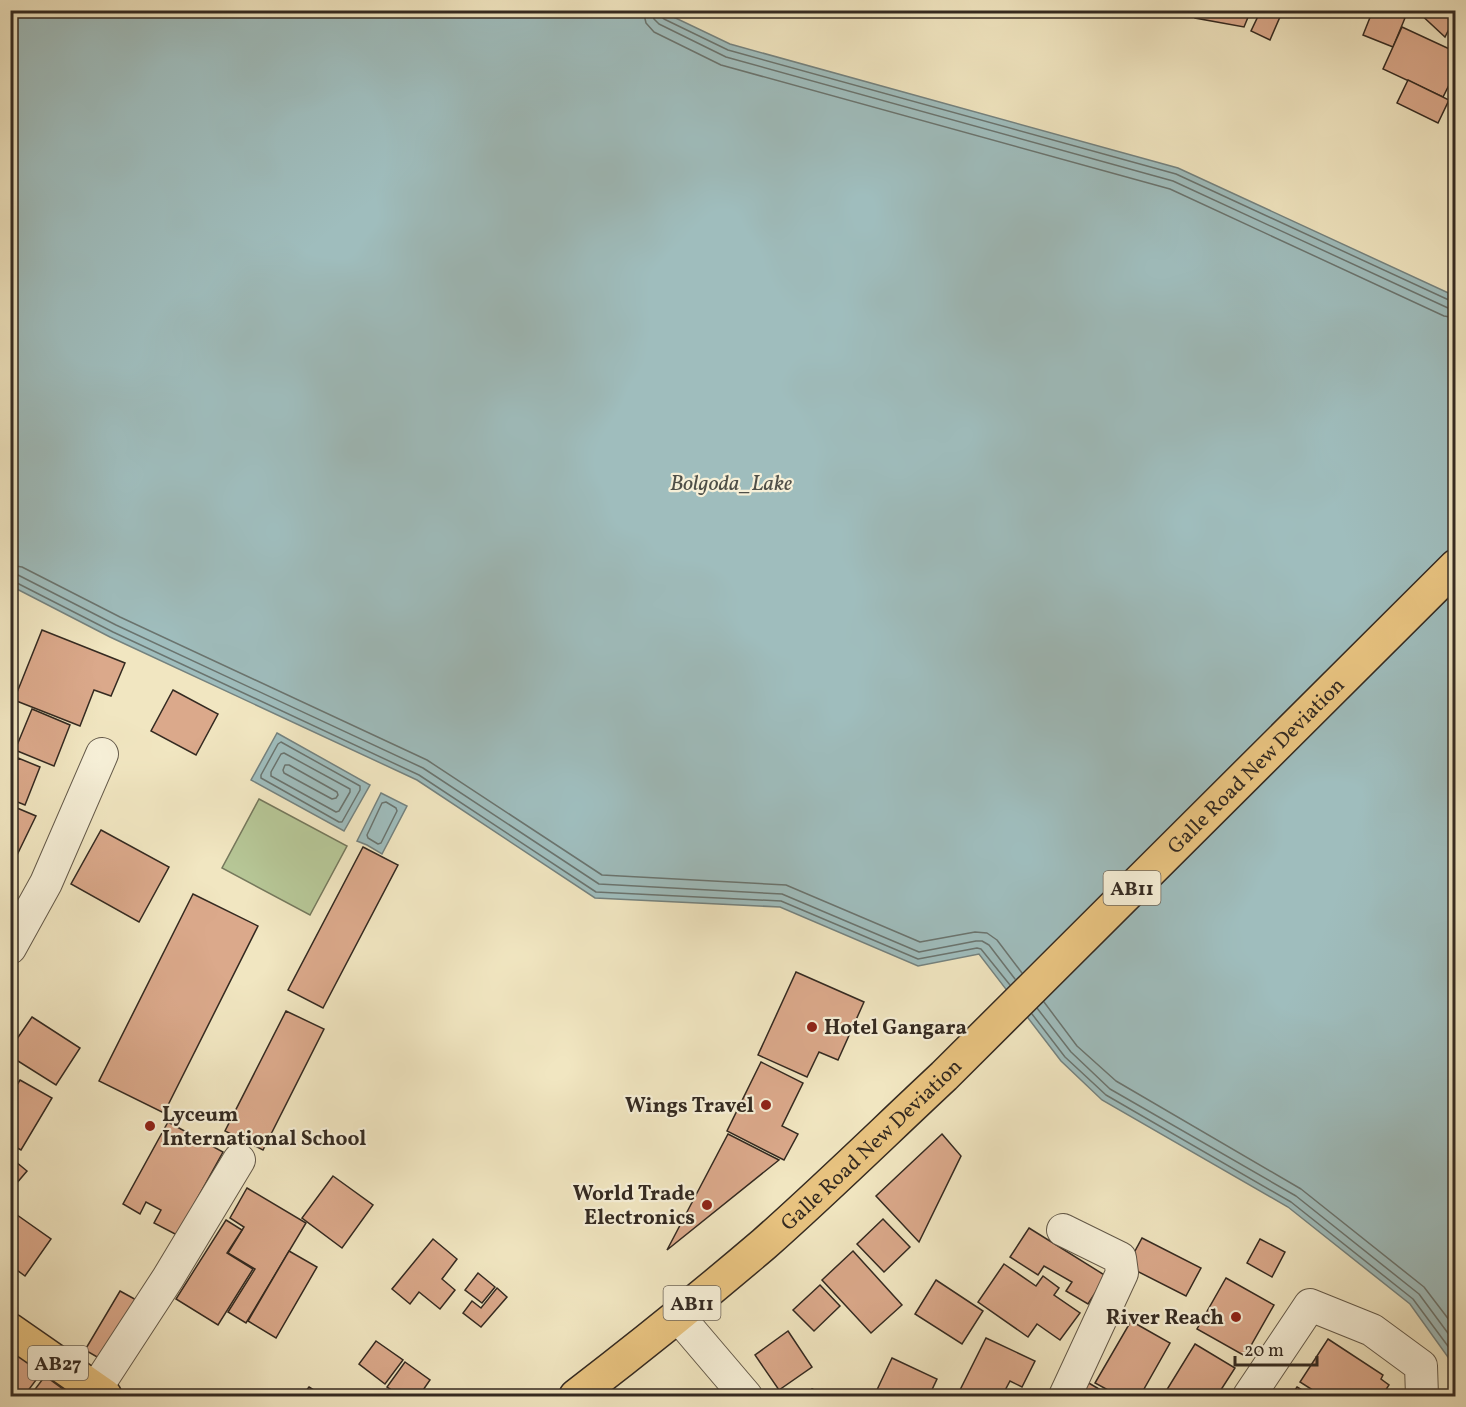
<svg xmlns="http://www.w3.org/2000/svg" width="1466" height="1407" viewBox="0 0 1466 1407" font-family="Vollkorn,serif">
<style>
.green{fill:#b6c696;stroke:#75785c;stroke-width:1.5}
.water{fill:#9fbdbd;stroke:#74827f;stroke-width:1.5}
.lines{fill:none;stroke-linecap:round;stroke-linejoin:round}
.shore{stroke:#6a746f;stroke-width:1.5}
.building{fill:#dba98b;stroke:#342a21;stroke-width:1.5}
.street-casing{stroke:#635949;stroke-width:34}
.primary-casing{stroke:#342a21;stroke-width:36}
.street{stroke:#f6efd7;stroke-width:32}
.primary{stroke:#e8c380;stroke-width:33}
.poi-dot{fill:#8f2418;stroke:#f6efd7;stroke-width:2}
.labels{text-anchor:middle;stroke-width:4.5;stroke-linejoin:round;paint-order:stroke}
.shield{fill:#f6efd7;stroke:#6e6558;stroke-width:1.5}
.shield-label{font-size:20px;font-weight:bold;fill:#342a21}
.street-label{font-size:21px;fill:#342a21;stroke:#f6efd7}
.poi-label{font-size:21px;font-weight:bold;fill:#342a21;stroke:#f6efd7;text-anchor:end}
.water-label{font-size:22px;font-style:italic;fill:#4f4f48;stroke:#f6efd7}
</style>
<rect width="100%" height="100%" fill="#f1e6c1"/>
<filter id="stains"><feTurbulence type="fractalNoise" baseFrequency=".00333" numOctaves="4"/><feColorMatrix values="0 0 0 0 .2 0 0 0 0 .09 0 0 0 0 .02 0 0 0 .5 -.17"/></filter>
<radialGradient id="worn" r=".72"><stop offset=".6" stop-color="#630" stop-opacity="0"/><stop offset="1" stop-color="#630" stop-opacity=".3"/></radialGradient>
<polygon class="green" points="259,799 347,846 310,915 222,868"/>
<g class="water">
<polygon points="10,11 661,11 730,44 1178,168 1455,296 1455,1367 1410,1304 1288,1207 1102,1100 1061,1061 979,954 918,966 780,907 595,898 417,780 110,637 11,586"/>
<polygon points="277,733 370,785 344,831 251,780"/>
<polygon points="381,793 407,806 382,854 367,845 357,841"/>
</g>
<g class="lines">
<g class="shore">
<polyline points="643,10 646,23 654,32 721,65 1170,189 1444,316 1456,318"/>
<polyline points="652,10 654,19 659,24 726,57 1173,181 1448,308 1456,309"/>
<polyline points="660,10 660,15 664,19 728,50 1176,174 1451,301 1456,301"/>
<polyline points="10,565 22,567 120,617 427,760 602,875 786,885 920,942 975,932 987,933 997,940 1022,973"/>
<polyline points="10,574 18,575 116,625 423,768 599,884 782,894 919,952 976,941 982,941 989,945 1015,979"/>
<polyline points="10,581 15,582 113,632 419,775 596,892 781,901 918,959 977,948 981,949 1010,985"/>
<polygon points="281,742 360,786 360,790 342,822 339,822 261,778 261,775 278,744"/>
<polygon points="284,753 350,789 350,792 339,811 336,812 271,776 271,772 281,754"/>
<polygon points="285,765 289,765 337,792 338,795 336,798 332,799 284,773 283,770"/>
<polygon points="386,802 396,808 397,811 381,843 378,844 368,838 367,835 382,803"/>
<polyline points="1044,1002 1077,1046 1116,1081 1301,1189 1424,1287 1456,1329"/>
<polyline points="1037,1008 1071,1052 1110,1089 1296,1196 1419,1294 1456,1344"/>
<polyline points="1032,1014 1065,1057 1106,1095 1291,1202 1413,1299 1456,1357"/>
</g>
</g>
<g class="building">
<polygon points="1194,10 1251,10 1244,27 1195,18"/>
<polygon points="1261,10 1283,10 1270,40 1251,31"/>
<polygon points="1373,10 1387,10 1405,18 1393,47 1363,35"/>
<polygon points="1416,10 1456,10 1456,15 1445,37"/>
<polygon points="1402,27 1456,52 1456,71 1443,97 1383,69"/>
<polygon points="1408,80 1449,100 1438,123 1397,103"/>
<polygon points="42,630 125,663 111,696 94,690 80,726 14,700"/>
<polygon points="173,690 218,714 196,755 151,731"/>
<polygon points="32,709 70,725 54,766 15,750"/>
<polygon points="18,758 40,767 25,805 10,799 10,776"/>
<polygon points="10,805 36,816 17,855 10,852"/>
<polygon points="101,830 169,867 139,922 71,884"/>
<polygon points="363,847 398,865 323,1008 288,990"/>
<polygon points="193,894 258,926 164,1113 99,1081"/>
<polygon points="796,972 864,1002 838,1060 819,1052 807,1077 758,1055"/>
<polygon points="286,1011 324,1029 263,1150 225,1131"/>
<polygon points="32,1017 80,1048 56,1085 10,1056 10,1049"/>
<polygon points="761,1062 803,1083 782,1126 798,1134 784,1160 727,1131"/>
<polygon points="20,1080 52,1098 21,1150 10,1144 10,1096"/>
<polygon points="168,1122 223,1152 177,1235 154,1223 161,1210 146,1202 140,1214 123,1204"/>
<polygon points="728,1134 779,1160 667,1250"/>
<polygon points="942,1134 961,1156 919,1242 876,1196"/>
<polygon points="10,1157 27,1171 10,1191"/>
<polygon points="333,1176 373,1205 342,1248 302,1218"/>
<polygon points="247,1188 306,1223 246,1323 228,1312 255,1269 228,1253 244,1227 230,1218"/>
<polygon points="10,1210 51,1239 25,1276 10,1265"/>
<polygon points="883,1219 910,1247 884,1272 857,1244"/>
<polygon points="226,1220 242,1230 227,1253 253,1269 218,1325 176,1299"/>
<polygon points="1029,1228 1106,1276 1088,1304 1066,1291 1072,1282 1044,1266 1038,1275 1010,1257"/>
<polygon points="1142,1238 1201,1268 1186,1296 1127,1266"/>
<polygon points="433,1239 457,1259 442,1279 455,1290 440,1309 419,1292 410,1304 392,1289"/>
<polygon points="1260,1239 1285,1252 1272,1277 1247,1263"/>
<polygon points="289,1251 317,1267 276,1338 248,1321"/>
<polygon points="853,1251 902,1305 871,1333 822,1280"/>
<polygon points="1004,1264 1036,1286 1043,1276 1059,1288 1054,1295 1080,1313 1060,1340 1037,1324 1028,1337 978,1302"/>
<polygon points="478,1273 495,1287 482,1303 465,1290"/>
<polygon points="1226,1278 1274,1305 1245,1356 1197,1329"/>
<polygon points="936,1280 983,1311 962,1344 915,1314"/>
<polygon points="820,1285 840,1306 814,1331 793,1310"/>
<polygon points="497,1288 507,1297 481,1327 463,1313 472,1301 481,1308"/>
<polygon points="120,1291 140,1302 104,1361 85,1350"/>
<polygon points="1131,1321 1170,1343 1140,1396 1119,1396 1095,1383"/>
<polygon points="788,1331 812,1367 779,1390 755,1355"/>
<polygon points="986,1338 1035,1361 1022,1387 1010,1381 1002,1396 957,1396"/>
<polygon points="1328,1339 1383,1375 1381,1379 1389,1385 1385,1391 1391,1396 1322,1396 1300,1382"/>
<polygon points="376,1341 403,1360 385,1384 359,1364"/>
<polygon points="1195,1344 1235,1368 1217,1396 1163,1396"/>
<polygon points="16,1353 42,1372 24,1396 18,1396 10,1391 10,1361"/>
<polygon points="892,1358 937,1379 929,1396 880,1396 875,1394"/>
<polygon points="405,1362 430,1380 419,1396 390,1396 387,1394 390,1389 387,1387"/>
<polygon points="45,1376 71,1395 70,1396 30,1396"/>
<polygon points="1087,1382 1111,1396 1079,1396"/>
<polygon points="309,1387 323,1396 302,1396"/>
<polygon points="1297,1387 1312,1396 1291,1396"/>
<polygon points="812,1389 828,1396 809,1396"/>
</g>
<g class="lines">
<g class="street-casing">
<g id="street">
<polyline points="10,948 46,883 102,754"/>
<polyline points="1063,1230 1120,1258 1122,1273 1065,1396"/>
<polyline points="677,1315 746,1396"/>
<polyline points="95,1390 168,1278 239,1160"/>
<polyline points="1249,1396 1310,1305 1372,1330 1421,1366 1422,1396"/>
</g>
</g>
<g class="primary-casing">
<g id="primary">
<polyline points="10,1330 105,1396"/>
<path id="s1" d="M576,1396C640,1347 703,1296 764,1244C825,1190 884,1132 944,1076L1456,566"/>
</g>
</g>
<use href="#street" class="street"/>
<use href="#primary" class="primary"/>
</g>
<g class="poi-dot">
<circle cx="812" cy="1027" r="6"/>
<circle cx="766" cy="1105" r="6"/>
<circle cx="150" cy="1126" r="6"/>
<circle cx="707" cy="1205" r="6"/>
<circle cx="1236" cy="1317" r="6"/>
</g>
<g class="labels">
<g class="shield">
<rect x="1103.5" y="871" width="57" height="34" rx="4.5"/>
<rect x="663.5" y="1286" width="57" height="34" rx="4.5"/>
<rect x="28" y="1346" width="60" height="34" rx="4.5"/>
</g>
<g class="shield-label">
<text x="1132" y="895">AB11</text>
<text x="692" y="1310">AB11</text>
<text x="58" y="1370">AB27</text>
</g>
<g class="street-label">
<text dy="7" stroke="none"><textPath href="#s1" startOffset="928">Galle Road New Deviation</textPath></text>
<text dy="7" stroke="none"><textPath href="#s1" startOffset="388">Galle Road New Deviation</textPath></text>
</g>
<g class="poi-label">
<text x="824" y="1034" text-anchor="start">Hotel Gangara</text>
<text x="754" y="1112">Wings Travel</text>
<text x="162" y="1121" text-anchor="start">Lyceum<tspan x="162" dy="24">International School</tspan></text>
<text x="695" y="1200">World Trade<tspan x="695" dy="24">Electronics</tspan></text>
<text x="1224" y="1324">River Reach</text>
</g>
<g class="water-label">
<text x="731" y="490">Bolgoda_Lake</text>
</g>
</g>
<rect width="1466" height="1407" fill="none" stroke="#f1e6c1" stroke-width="36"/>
<rect x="12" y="12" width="1442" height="1383" fill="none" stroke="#342a21" stroke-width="3"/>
<rect x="18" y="18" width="1430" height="1371" fill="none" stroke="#342a21" stroke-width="1.5"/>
<path d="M1235 1356v9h82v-9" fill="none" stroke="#342a21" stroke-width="3"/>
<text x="1244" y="1356" font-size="18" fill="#342a21" stroke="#f6efd7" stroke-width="4.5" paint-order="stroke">20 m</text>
<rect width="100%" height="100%" filter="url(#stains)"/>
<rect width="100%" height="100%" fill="url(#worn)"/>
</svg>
